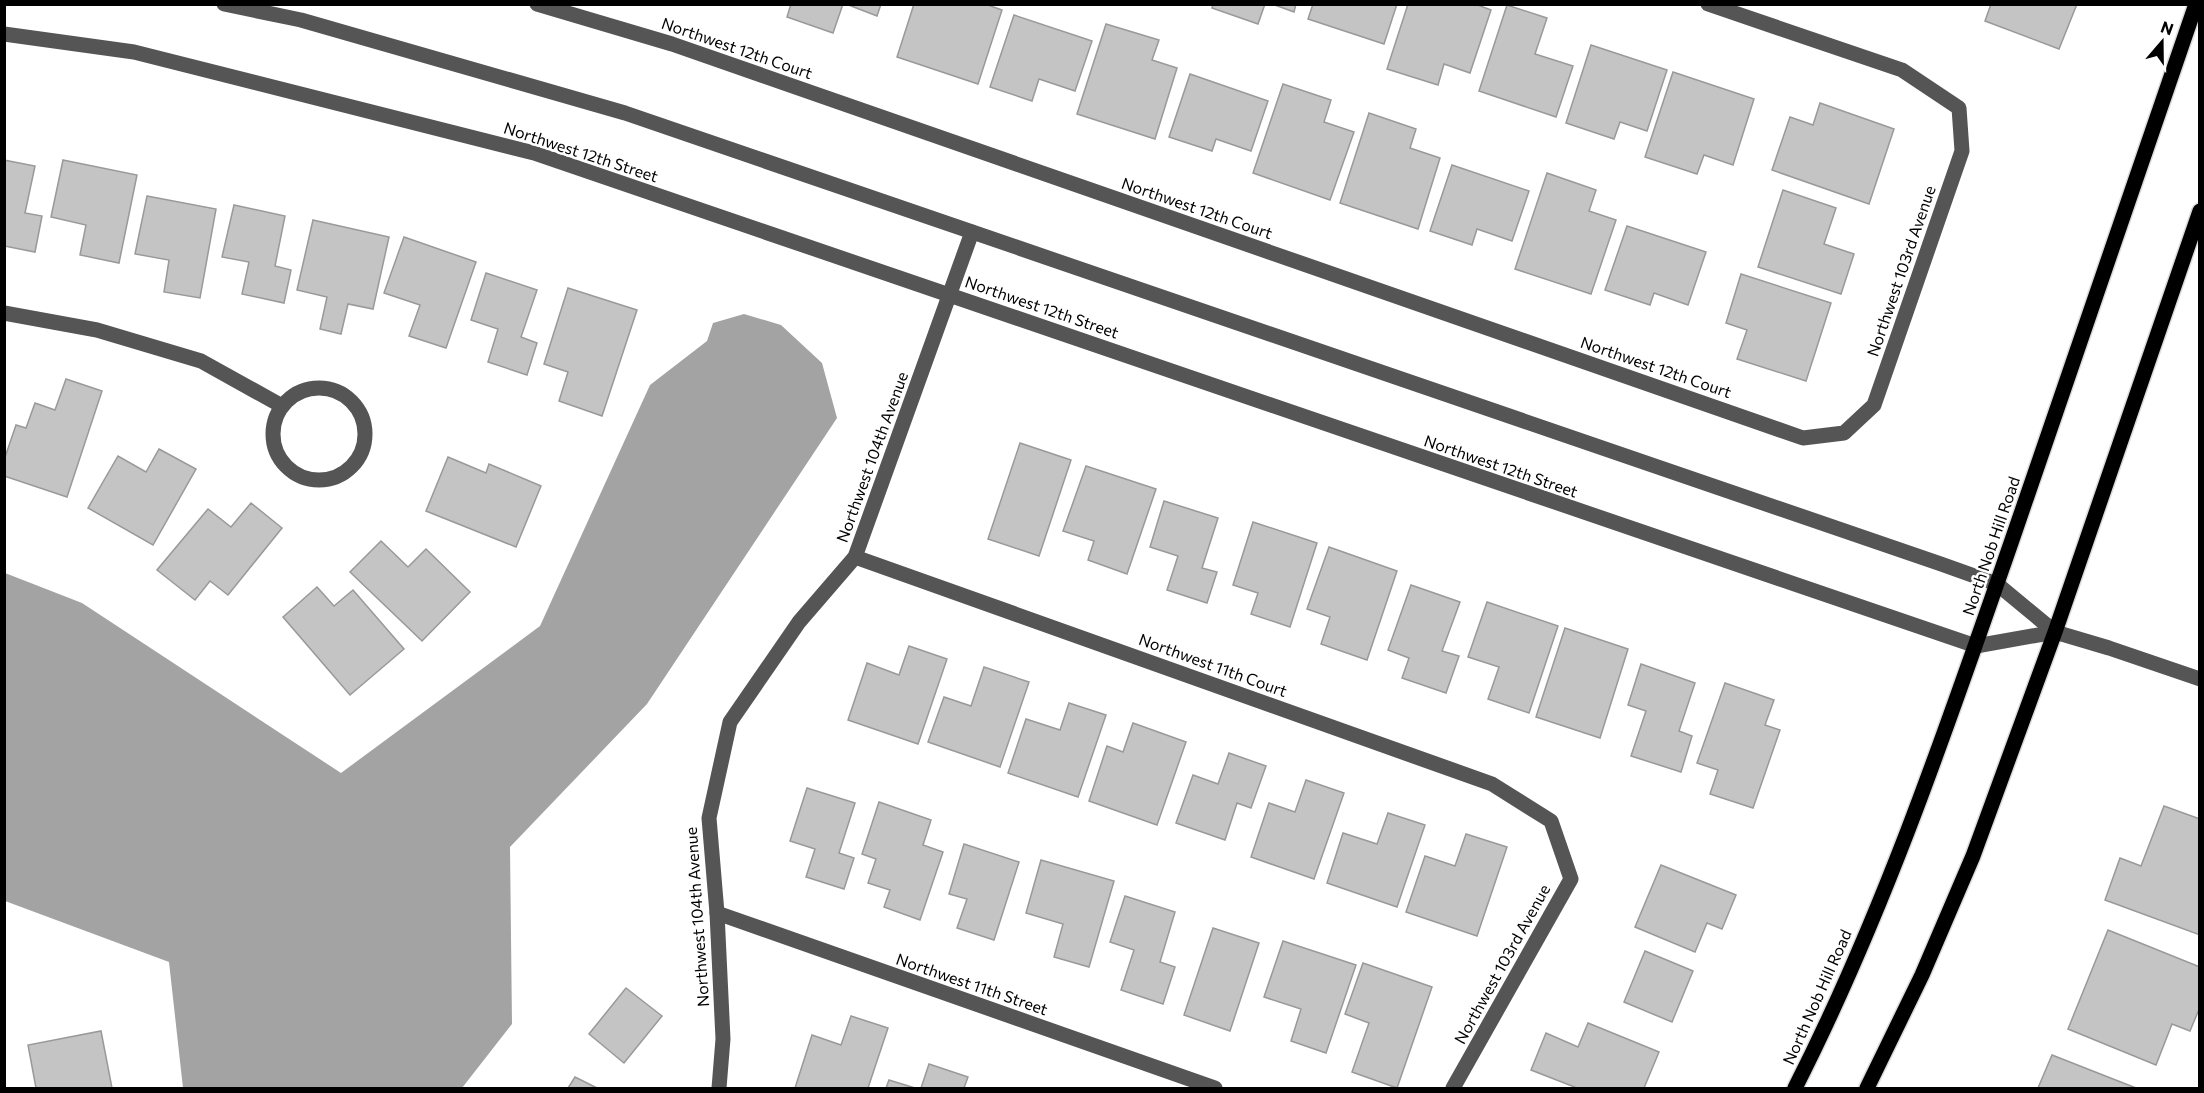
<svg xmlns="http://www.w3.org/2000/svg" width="2204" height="1093" viewBox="0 0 2204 1093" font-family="Commissioner,sans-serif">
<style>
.water{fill:#a3a3a3}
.building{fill:#c4c4c4;stroke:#999;stroke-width:1.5}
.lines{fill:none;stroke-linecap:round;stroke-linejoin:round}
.major-casing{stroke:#dbdbdb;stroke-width:18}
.minor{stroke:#555;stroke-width:15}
.major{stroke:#000;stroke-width:15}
.labels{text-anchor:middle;stroke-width:5;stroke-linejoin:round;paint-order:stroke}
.street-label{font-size:16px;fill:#000;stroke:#fff}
</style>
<rect width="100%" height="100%" fill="#fff"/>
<polygon class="water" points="744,314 781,325 822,363 837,418 647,704 510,847 512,1024 462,1088 183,1088 169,962 5,901 5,573 82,603 341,773 540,626 650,385 707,341 713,323"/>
<g class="building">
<polygon points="791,4 843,4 833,33 787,17"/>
<polygon points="846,4 881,4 877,16"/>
<polygon points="914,4 985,4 1002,10 978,84 897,57"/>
<polygon points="1213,4 1265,4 1258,24 1212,8"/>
<polygon points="1272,4 1296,4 1294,12"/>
<polygon points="1313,4 1397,4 1384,44 1308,19"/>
<polygon points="1408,4 1475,4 1491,10 1470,73 1444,64 1438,85 1387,69"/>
<polygon points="1991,4 2077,4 2059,49 1985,21"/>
<polygon points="1507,5 1547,18 1535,54 1573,66 1556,117 1479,91"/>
<polygon points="1014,15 1092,41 1075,91 1039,79 1032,101 990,87"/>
<polygon points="1106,24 1159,40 1152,60 1177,68 1155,139 1077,114"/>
<polygon points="1591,45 1667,70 1647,131 1620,122 1614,139 1566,123"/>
<polygon points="1673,72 1754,99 1733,165 1704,155 1697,174 1645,157"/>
<polygon points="1190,74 1268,101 1251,151 1216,139 1212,151 1169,137"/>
<polygon points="1283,84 1331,100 1324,122 1354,132 1330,200 1253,173"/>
<polygon points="1820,103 1894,129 1869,204 1772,170 1790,117 1813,125"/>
<polygon points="1369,113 1416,129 1410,148 1440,158 1418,229 1340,203"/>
<polygon points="4,160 35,166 25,213 42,216 35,252 4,246"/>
<polygon points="63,160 137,175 119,263 80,255 86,225 51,217"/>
<polygon points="1452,165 1529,191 1512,241 1477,229 1472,245 1430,231"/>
<polygon points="1547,173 1596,190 1589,211 1616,220 1591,294 1515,269"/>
<polygon points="1783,190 1836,208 1824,244 1854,254 1841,294 1758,267"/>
<polygon points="147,196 216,209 200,298 164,292 169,260 135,254"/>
<polygon points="234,205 285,216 275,266 291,270 284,303 242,294 249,262 222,257"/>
<polygon points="313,220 389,237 373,309 348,304 341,334 320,329 327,297 297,290"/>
<polygon points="1627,226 1706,252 1688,305 1654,293 1650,305 1605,290"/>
<polygon points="404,237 476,262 446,348 409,336 420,305 384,293"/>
<polygon points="486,273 537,290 521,337 537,343 527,375 488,362 498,329 471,320"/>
<polygon points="1741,274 1831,303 1806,381 1737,359 1747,330 1726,323"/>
<polygon points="568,288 637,310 602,416 559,401 568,372 544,364"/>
<polygon points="66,379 102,391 67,497 4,476 4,460 16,425 26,428 35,403 55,410"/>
<polygon points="1020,443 1071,460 1039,556 988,539"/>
<polygon points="159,449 196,469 153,545 88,508 118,456 146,472"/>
<polygon points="448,457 486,473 489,464 541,486 516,547 426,511"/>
<polygon points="1086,466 1156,489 1127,574 1088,560 1094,541 1063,531"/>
<polygon points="1164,501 1218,518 1202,568 1217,572 1207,603 1167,590 1178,556 1150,547"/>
<polygon points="251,503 282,528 228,595 210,581 195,600 157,570 208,509 231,527"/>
<polygon points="1253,522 1317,543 1290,627 1251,614 1258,593 1233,585"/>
<polygon points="381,541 408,567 426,549 470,592 422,641 350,572"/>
<polygon points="1329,547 1397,571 1367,660 1321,644 1330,617 1307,609"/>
<polygon points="1411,585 1460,602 1442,651 1459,656 1446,693 1402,678 1409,658 1388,650"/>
<polygon points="317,587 334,606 353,590 404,649 350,695 283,617"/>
<polygon points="1487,602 1558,626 1529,713 1488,699 1499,667 1468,657"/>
<polygon points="1565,628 1628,649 1600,738 1536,717"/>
<polygon points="909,646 947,659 918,744 848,720 867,663 899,675"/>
<polygon points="1641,664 1695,683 1679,731 1692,736 1681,772 1631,756 1646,711 1628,705"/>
<polygon points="984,667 1029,682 1000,767 928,742 944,697 971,706"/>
<polygon points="1725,683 1774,700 1765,725 1780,730 1753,808 1710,794 1718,770 1697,763"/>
<polygon points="1069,703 1106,715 1078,797 1008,773 1026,719 1060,730"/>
<polygon points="1133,723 1186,742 1157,825 1089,801 1107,746 1123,752"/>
<polygon points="1229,753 1266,766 1251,808 1237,803 1225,840 1176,823 1193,775 1218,784"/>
<polygon points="1306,780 1344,793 1314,879 1251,857 1269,803 1295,812"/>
<polygon points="807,788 855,803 839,853 854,858 844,889 806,877 815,849 790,841"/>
<polygon points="879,802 931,820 923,845 943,852 920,920 884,907 890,890 868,883 876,859 862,854"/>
<polygon points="2164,806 2200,819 2200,935 2105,900 2120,858 2141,866"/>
<polygon points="1388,813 1425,825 1397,907 1327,883 1343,833 1377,844"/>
<polygon points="1466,834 1507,847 1477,936 1406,912 1425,856 1455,866"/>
<polygon points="964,844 1019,862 994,940 957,928 967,899 949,894"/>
<polygon points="1041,860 1114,881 1089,967 1054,957 1063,924 1026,913"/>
<polygon points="1661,865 1736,895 1722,929 1707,923 1695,952 1635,927"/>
<polygon points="1125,896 1175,912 1160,962 1175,967 1163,1004 1121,990 1134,950 1110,942"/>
<polygon points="1213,928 1259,943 1230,1031 1184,1015"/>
<polygon points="2108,930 2200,967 2200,1007 2190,1031 2172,1024 2156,1065 2068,1029"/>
<polygon points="1283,941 1356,965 1326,1053 1291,1041 1301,1009 1264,997"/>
<polygon points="1645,951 1693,971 1672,1022 1624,1002"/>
<polygon points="1363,963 1432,987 1397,1088 1352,1072 1369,1023 1345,1014"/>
<polygon points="626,988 662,1016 624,1063 589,1034"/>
<polygon points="851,1016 888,1028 868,1088 795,1088 812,1035 841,1045"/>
<polygon points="1588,1023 1659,1052 1644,1088 1577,1088 1531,1070 1546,1033 1578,1047"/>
<polygon points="101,1031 112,1088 36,1088 28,1045"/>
<polygon points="2052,1055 2136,1088 2038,1088"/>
<polygon points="929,1064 968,1077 964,1088 921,1088"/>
<polygon points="575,1077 597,1088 568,1088"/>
<polygon points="889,1080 915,1088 886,1088"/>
</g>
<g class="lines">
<g class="major-casing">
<g id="major">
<path d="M1795,1088C1883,915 1947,727 2011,543C2072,364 2134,184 2196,4"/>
<polyline points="1867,1088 1922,975 1973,856 2055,632 2200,211"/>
</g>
</g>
<g class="minor">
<polyline points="224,4 301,20 625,113 1941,564 1997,584 2055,632 2109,648 2200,679"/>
<polyline points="537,4 672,44 1803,438 1844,433 1874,405 1962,151 1959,108 1902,70 1708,4"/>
<polyline points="4,34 134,52 534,153 1976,646 2055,632"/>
<polyline points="4,313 97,330 201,361 282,406"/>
<circle cx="319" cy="434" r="46"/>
<polyline points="855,557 1492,784 1551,821 1571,879 1453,1088"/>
<polyline points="717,913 1215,1088"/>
<polyline points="719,1088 723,1039 717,913 709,818 730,722 799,622 855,557 972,232"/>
</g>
<use href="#major" class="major"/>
</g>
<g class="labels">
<g class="street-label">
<text transform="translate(737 48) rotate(19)" y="6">Northwest 12th Court</text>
<text transform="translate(581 152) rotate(18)" y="6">Northwest 12th Street</text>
<text transform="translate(1197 208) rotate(19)" y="6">Northwest 12th Court</text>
<text transform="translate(1901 271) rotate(-71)" y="6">Northwest 103rd Avenue</text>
<text transform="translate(1042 307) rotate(19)" y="6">Northwest 12th Street</text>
<text transform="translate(1656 367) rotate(19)" y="6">Northwest 12th Court</text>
<text transform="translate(872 457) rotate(-70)" y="6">Northwest 104th Avenue</text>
<text transform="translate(1501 466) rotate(19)" y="6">Northwest 12th Street</text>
<text transform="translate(1991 546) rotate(-71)" y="6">North Nob Hill Road</text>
<text transform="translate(1213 665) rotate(20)" y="6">Northwest 11th Court</text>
<text transform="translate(697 917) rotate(-94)" y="6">Northwest 104th Avenue</text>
<text transform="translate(1502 964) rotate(-61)" y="6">Northwest 103rd Avenue</text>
<text transform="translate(972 984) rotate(19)" y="6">Northwest 11th Street</text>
<text transform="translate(1817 997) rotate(-66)" y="6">North Nob Hill Road</text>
</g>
</g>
<rect width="2204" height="1093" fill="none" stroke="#000000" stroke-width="12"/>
<g transform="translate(2162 42) rotate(20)" stroke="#ffffff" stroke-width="4.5" paint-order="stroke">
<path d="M0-4.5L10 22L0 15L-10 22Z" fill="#000000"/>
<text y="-9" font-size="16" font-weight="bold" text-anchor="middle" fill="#000000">N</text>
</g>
</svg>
